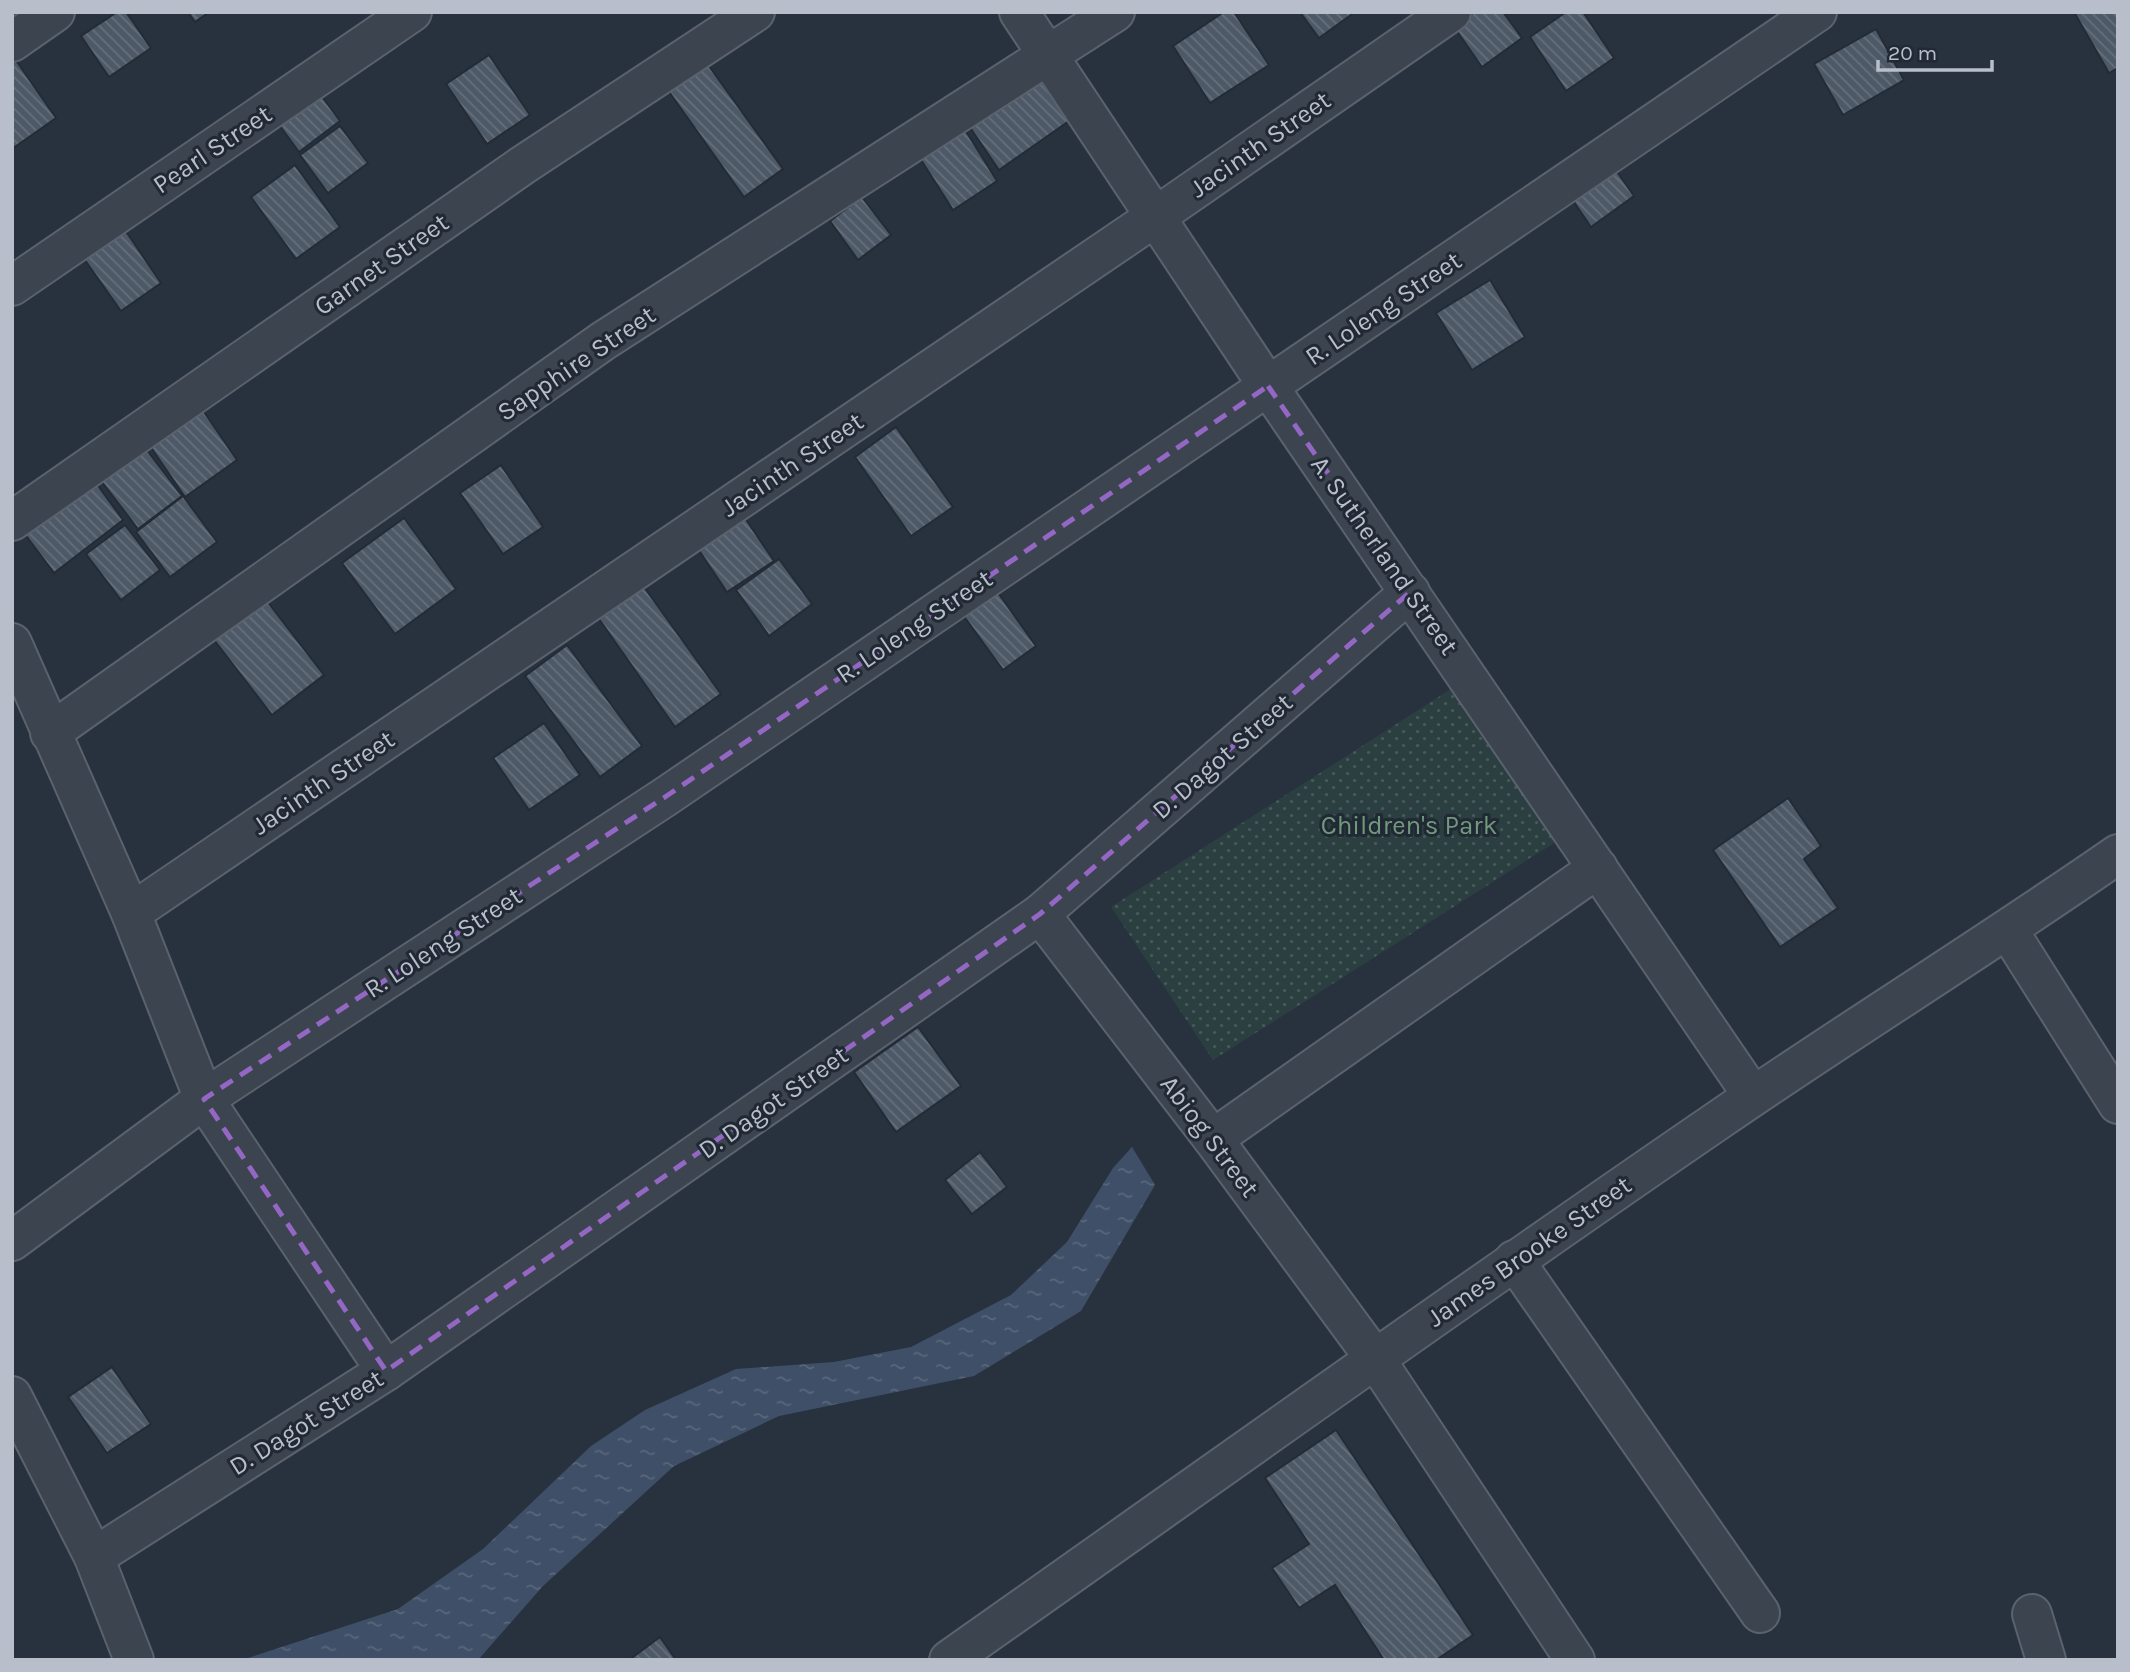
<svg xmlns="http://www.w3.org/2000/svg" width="2130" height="1672" viewBox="0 0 2130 1672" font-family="Karla,sans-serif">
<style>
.park{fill:url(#park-dots)}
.water{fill:url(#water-ripples)}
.building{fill:url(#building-back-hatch);stroke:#232b37;stroke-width:2}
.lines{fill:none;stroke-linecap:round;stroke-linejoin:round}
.minor-casing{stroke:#5a626d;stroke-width:42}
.minor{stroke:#3c444f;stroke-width:38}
.marked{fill:none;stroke:#9367c3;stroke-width:5;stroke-dasharray:14 9;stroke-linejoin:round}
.labels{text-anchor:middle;stroke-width:6;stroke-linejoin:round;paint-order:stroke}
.street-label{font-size:26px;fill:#b8bfca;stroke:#212935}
.park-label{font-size:26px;fill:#71997b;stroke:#212935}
</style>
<defs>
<pattern id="park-dots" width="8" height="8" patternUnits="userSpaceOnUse" patternTransform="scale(1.75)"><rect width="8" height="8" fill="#2b3f41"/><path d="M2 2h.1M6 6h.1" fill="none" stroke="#48595b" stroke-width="1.8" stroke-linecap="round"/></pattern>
<pattern id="water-ripples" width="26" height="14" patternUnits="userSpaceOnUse" patternTransform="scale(1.75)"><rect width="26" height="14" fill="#3f4f67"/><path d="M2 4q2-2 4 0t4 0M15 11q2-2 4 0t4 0" fill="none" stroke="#59677b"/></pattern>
<pattern id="building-back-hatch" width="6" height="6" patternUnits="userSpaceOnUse" patternTransform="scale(1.75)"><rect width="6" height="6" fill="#4e5968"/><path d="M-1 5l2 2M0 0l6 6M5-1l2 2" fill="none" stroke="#656f7c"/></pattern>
</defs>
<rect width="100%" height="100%" fill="#28323f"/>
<polygon class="park" points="1465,680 1568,834 1213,1060 1111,907"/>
<polygon class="water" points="1132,1147 1155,1185 1081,1311 974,1376 779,1416 674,1466 543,1586 478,1660 242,1660 398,1609 483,1549 591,1446 645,1410 736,1369 834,1362 911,1347 1011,1295 1067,1242 1113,1168"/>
<g class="building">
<polygon points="117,12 126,12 151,48 109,77 81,36"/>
<polygon points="188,12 209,12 195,22"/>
<polygon points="1224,12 1234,12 1269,65 1210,103 1173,46"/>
<polygon points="1300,12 1355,12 1319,38"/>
<polygon points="1474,12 1503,12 1522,38 1482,67 1454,27"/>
<polygon points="1566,12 1583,12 1614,58 1566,91 1530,37"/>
<polygon points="2074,12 2118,12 2118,68 2109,73"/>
<polygon points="1876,29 1904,80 1843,115 1814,64"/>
<polygon points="489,55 530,115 487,144 446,84"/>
<polygon points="701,55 783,169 744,197 662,82"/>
<polygon points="15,59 56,118 12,149 12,61"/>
<polygon points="1038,77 1069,121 999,170 969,126"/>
<polygon points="318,91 340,121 299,152 277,122"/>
<polygon points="959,120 997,181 953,210 914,149"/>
<polygon points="340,126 368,163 328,193 300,155"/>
<polygon points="1606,156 1634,196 1591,227 1563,186"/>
<polygon points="295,165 340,227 296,259 251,197"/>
<polygon points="862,197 891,235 858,260 830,221"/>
<polygon points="123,227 161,283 121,311 82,256"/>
<polygon points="1490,280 1525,337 1472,370 1436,313"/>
<polygon points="202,409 237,460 185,497 150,446"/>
<polygon points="896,427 953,507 911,536 855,457"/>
<polygon points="136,436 182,496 138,529 92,469"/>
<polygon points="501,465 543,527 503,554 460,493"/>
<polygon points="88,472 123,520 54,573 18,525"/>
<polygon points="183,496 217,542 170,577 136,532"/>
<polygon points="743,515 774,561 727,592 696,546"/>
<polygon points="404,518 456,589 395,634 342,563"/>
<polygon points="125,525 160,570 121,600 86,554"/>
<polygon points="779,559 812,604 769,636 736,590"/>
<polygon points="989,580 1036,646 1003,670 955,604"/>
<polygon points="644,587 721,694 675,727 599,619"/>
<polygon points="263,596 324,675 272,715 211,636"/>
<polygon points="567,645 642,746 600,777 525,676"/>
<polygon points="544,723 580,775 529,810 493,758"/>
<polygon points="1788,798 1821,846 1804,859 1838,908 1780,947 1713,850"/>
<polygon points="918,1027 961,1086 896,1132 854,1072"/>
<polygon points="980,1152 1007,1187 972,1214 945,1180"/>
<polygon points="112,1367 151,1424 107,1453 68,1397"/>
<polygon points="1336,1430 1473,1635 1436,1660 1384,1660 1335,1585 1299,1608 1272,1568 1309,1544 1265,1478"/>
<polygon points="660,1637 676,1660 629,1660"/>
</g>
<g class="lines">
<g class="minor-casing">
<g id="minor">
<polyline points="1019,12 1268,386 1753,1096"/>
<polyline points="12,42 55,12"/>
<polyline points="12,286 412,12"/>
<polyline points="12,521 523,165 755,12"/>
<polyline points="12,643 131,913 204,1099 386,1371"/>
<polyline points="50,733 603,341 1115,12"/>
<polyline points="131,913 1155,217 1451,12"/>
<polyline points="1040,914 1213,1139 1376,1360 1575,1660"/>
<polyline points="2008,930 2118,1104"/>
<polyline points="1213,1139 1598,868"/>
<polyline points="12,1241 204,1099 665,797 1817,12"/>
<polyline points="1514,1260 1760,1613"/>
<polyline points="12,1396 94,1557 134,1660"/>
<polyline points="94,1557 386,1371 1040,914 1410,592"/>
<polyline points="2032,1614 2046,1660"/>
<path d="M949,1660C1206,1479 1461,1296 1720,1119C1851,1029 1987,945 2118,854"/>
</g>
</g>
<use href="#minor" class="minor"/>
</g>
<path class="marked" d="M1268,386L1410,592L1040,914L386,1371L204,1099L665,797Z"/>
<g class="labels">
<g class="street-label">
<text transform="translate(1260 144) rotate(-35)" y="9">Jacinth Street</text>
<text transform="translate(212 149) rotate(-34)" y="9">Pearl Street</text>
<text transform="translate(381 264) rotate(-35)" y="9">Garnet Street</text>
<text transform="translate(1383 308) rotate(-34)" y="9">R. Loleng Street</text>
<text transform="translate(576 363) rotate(-34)" y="9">Sapphire Street</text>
<text transform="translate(792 464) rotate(-34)" y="9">Jacinth Street</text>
<text transform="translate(1385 555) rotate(55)" y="9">A. Sutherland Street</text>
<text transform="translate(914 626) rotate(-34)" y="9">R. Loleng Street</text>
<text transform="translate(1222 756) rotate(-41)" y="9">D. Dagot Street</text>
<text transform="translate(323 782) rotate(-34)" y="9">Jacinth Street</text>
<text transform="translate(443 942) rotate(-33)" y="9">R. Loleng Street</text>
<text transform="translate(773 1102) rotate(-35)" y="9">D. Dagot Street</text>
<text transform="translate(1210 1136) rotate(53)" y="9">Abiog Street</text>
<text transform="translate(1529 1251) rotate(-35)" y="9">James Brooke Street</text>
<text transform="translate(306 1422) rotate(-32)" y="9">D. Dagot Street</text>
</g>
<g class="park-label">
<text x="1409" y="834">Children's Park</text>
</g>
</g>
<rect width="2130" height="1672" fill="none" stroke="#b8bfca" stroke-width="28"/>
<path d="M1878 60v10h114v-10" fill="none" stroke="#b8bfca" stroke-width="3.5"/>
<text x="1888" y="60" font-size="21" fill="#b8bfca" stroke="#212935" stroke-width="5" paint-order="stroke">20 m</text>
</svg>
